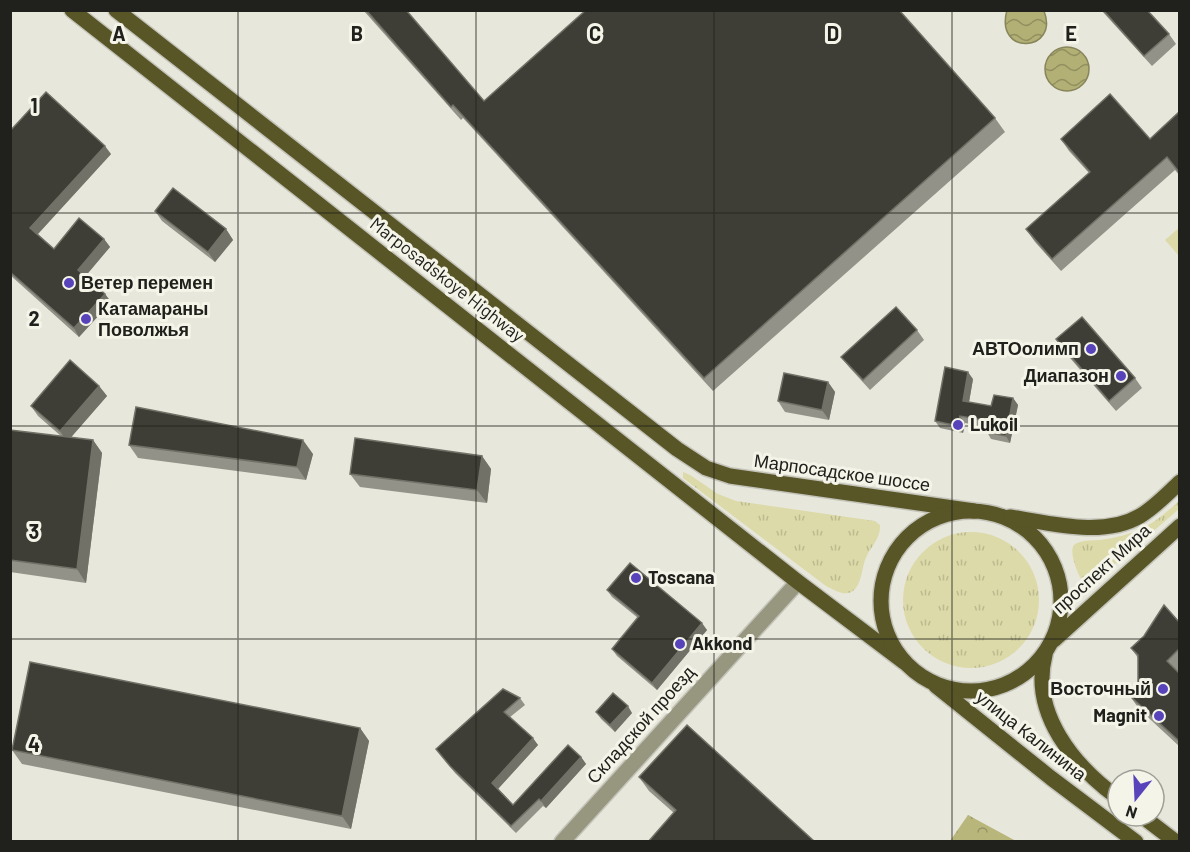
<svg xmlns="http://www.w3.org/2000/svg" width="1190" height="852" viewBox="0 0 1190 852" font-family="Barlow,sans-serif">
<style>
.grass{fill:url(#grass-tufts)}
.forest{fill:url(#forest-crowns)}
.green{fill:#dcdaa8}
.water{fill:url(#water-waves);stroke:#87855a;stroke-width:1.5}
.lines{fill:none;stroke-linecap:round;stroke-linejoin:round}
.tertiary-casing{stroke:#c3c3b9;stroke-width:18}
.primary-casing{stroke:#c3c3b9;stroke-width:18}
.tertiary{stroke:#97967e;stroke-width:15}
.primary{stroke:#585526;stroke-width:15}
.wall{fill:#939289}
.shaded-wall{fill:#717168}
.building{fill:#3f3e36;stroke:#717168;stroke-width:1.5}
.grid{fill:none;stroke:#20201c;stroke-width:1.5;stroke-opacity:0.55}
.poi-dot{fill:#5843bb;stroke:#f4f4e9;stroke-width:2}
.labels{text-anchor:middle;stroke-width:6;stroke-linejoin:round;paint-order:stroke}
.street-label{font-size:18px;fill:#20201c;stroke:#f4f4e9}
.poi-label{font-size:18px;font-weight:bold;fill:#20201c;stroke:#f4f4e9;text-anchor:start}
.grid-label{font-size:20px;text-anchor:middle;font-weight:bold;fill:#20201c;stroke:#f4f4e9;stroke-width:6;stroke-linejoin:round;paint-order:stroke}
</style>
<defs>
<pattern id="grass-tufts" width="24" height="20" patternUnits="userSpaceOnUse" patternTransform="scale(1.5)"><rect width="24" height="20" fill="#dcdaa8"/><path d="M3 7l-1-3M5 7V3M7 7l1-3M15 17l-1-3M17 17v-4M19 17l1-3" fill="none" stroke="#bcbb90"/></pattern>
<pattern id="forest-crowns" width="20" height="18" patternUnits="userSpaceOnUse" patternTransform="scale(1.5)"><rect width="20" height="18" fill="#b9b67b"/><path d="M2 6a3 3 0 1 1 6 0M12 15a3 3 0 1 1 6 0" fill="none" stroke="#969464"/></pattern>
<pattern id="water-waves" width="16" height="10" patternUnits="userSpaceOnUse" patternTransform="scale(1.5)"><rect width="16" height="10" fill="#b3b075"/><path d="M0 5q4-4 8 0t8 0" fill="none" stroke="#918f5f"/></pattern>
</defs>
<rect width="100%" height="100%" fill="#e7e7dc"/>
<g class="grass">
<path d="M683,472L690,475L718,494L736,501L875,521L880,525C881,539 869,548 865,560C862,569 861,585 853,591C845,597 834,590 826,586L683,478Z"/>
<path d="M1179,501V509L1092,584L1086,585C1079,580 1067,549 1075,544C1083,539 1098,541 1107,539C1141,533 1155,523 1179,501Z"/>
<circle cx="971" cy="600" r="68"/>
</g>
<polygon class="forest" points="968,815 1016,841 950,841"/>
<polygon class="green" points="1179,228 1179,256 1165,240"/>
<g class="water">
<path d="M1007,10L1044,11C1060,52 994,57 1007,10Z"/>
<circle cx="1067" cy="69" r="22"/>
</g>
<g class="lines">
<g class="tertiary-casing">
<polyline id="tertiary" points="562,842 798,582"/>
</g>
<g class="primary-casing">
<g id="primary">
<polyline points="72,10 798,582 904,662"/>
<polyline points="116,10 677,449 706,468 730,476 974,511"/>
<circle cx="971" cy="601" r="90"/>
<path d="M1010,517C1050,523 1103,538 1140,516C1155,507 1167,494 1180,482"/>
<polyline points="1054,640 1180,526"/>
<path d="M1045,655C1030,713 1074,766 1118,798"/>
<polyline points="936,686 1051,778 1136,842"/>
<polyline points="1142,816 1176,842"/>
</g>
</g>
<use href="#tertiary" class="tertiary"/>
<use href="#primary" class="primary"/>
</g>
<g class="wall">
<polygon points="363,10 406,10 484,101 995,118 1005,132 713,391 463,118 461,120"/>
<polygon points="1101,10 1147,10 1169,34 1176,44 1152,66"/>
<polygon points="1179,112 1179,175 1175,170 1061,271 1035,242 1026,229 1089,173 1069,151 1061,139 1150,139"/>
<polygon points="10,131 111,154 38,234 54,249 104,239 110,247 85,276 105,294 111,302 79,337 10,275"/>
<polygon points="155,211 226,229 233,240 215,262 162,221"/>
<polygon points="917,330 924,340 870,390 849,367 841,357"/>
<polygon points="1056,339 1135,378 1142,388 1116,411 1063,350"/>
<polygon points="973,379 969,402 991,406 1013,398 1018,405 1010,443 991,439 987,432 987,427 965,423 963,433 940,428 935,421"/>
<polygon points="828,382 835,392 829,420 785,412 778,401"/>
<polygon points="99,386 107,396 71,437 93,440 102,453 86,583 10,572 10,430 61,436 38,416 31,406"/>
<polygon points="129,445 313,454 306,480 138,458"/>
<polygon points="482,456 491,469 487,503 360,487 350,474"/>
<polygon points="607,590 707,630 657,690 617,656 612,649 638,618 612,597"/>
<polygon points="1179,622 1179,671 1178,672 1179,674 1179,746 1139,709 1130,696 1138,688 1138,658 1131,648"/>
<polygon points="520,698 525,705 510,717 538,745 498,789 513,805 581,757 586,764 546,808 543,806 516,833 455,773 436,749"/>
<polygon points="596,712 632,713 615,732 601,719"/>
<polygon points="360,728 369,741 351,829 22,764 12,750"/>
<polygon points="639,777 815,842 674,813 649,791"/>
</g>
<g class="shaded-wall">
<polygon points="105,146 111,154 36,236 30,228"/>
<polygon points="226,229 233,240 215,262 208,252"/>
<polygon points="104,239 110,247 84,278 78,270"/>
<polygon points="105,294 111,302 79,337 74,328"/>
<polygon points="968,372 973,379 968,408 963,401"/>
<polygon points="828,382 835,392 829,420 822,410"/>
<polygon points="99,386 107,396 67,442 60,431"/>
<polygon points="1013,398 1018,405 1010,443 1006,436"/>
<polygon points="960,416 965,423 963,433 958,426"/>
<polygon points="93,440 102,453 86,583 77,569"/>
<polygon points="303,440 313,454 306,480 297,467"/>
<polygon points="482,456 491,469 487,503 477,490"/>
<polygon points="702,623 707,630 657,690 652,683"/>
<polygon points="628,706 632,713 615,732 610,725"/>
<polygon points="360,728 369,741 351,829 342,816"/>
<polygon points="533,738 538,745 497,790 492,783"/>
<polygon points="581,757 586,764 546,808 541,801"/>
</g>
<g class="building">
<polygon points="366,10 406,10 484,101 586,10 899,10 995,118 704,378 453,105 451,107"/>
<polygon points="1103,10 1147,10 1169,34 1144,56"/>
<polygon points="46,92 105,146 30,228 54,249 79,218 104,239 78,270 105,294 74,328 10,272 10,131"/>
<polygon points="1110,94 1150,139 1179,112 1179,172 1167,157 1052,259 1026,229 1090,172 1061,139"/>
<polygon points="173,188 226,229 208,252 155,211"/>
<polygon points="896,307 917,330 863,380 841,357"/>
<polygon points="1082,317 1135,378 1109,401 1056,339"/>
<polygon points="70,360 99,386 60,431 31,406"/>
<polygon points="945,367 968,372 963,401 991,406 994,395 1013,398 1006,436 987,432 989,421 960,416 958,426 935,421"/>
<polygon points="784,373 828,382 822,410 778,401"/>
<polygon points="136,407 303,440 297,467 129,445"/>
<polygon points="10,430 93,440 77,569 10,560"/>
<polygon points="355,438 482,456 477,490 350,474"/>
<polygon points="630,563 702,623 652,683 612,649 639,616 607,590"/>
<polygon points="1164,605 1179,622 1179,649 1167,661 1179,673 1179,741 1130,696 1138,688 1138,655 1131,648 1144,636"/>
<polygon points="30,662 360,728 342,816 12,750"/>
<polygon points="503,689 520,698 504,712 533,738 492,783 513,805 568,745 581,757 541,801 539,799 511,826 450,766 436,749"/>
<polygon points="613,693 628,706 610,725 596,712"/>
<polygon points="687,725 815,842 648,842 676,810 639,777"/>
</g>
<path class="grid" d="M238,10V842M476,10V842M714,10V842M952,10V842M10,213H1180M10,426H1180M10,639H1180"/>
<g class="poi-dot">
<circle cx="69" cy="283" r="6"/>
<circle cx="86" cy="319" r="6"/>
<circle cx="1091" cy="349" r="6"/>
<circle cx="1121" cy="376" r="6"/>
<circle cx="958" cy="425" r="6"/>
<circle cx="636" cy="578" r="6"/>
<circle cx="680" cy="644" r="6"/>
<circle cx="1163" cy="689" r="6"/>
<circle cx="1159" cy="716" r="6"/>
</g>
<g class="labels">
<g class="street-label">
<text transform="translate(447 280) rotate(38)" y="6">Marposadskoye Highway</text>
<text transform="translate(842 473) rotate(8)" y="6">Марпосадское шоссе</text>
<text transform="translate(1102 569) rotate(-42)" y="6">проспект Мира</text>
<text transform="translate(641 725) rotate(-48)" y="6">Складской проезд</text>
<text transform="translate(1031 736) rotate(38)" y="6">улица Калинина</text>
</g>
<g class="poi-label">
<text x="81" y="289">Ветер перемен</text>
<text x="98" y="315">Катамараны<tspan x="98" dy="21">Поволжья</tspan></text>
<text x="1079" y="355" text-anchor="end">АВТОолимп</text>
<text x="1109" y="382" text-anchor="end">Диапазон</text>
<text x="970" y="431">Lukoil</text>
<text x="648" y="584">Toscana</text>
<text x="692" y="650">Akkond</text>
<text x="1151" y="695" text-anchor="end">Восточный</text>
<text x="1147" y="722" text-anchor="end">Magnit</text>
</g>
</g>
<g class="grid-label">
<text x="119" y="41">A</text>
<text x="357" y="41">B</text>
<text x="595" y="41">C</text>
<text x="833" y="41">D</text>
<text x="1071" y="41">E</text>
<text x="34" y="113">1</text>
<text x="34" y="326">2</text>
<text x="34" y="539">3</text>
<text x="34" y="752">4</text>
</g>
<rect width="1190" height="852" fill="none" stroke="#20201c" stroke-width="24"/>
<g transform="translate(1136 798) rotate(198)"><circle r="28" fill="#f4f4e9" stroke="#9f9f97" stroke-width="1.5"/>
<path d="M0-4.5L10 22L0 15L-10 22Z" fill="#5843bb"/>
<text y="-9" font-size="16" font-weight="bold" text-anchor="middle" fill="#20201c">N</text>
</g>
</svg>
